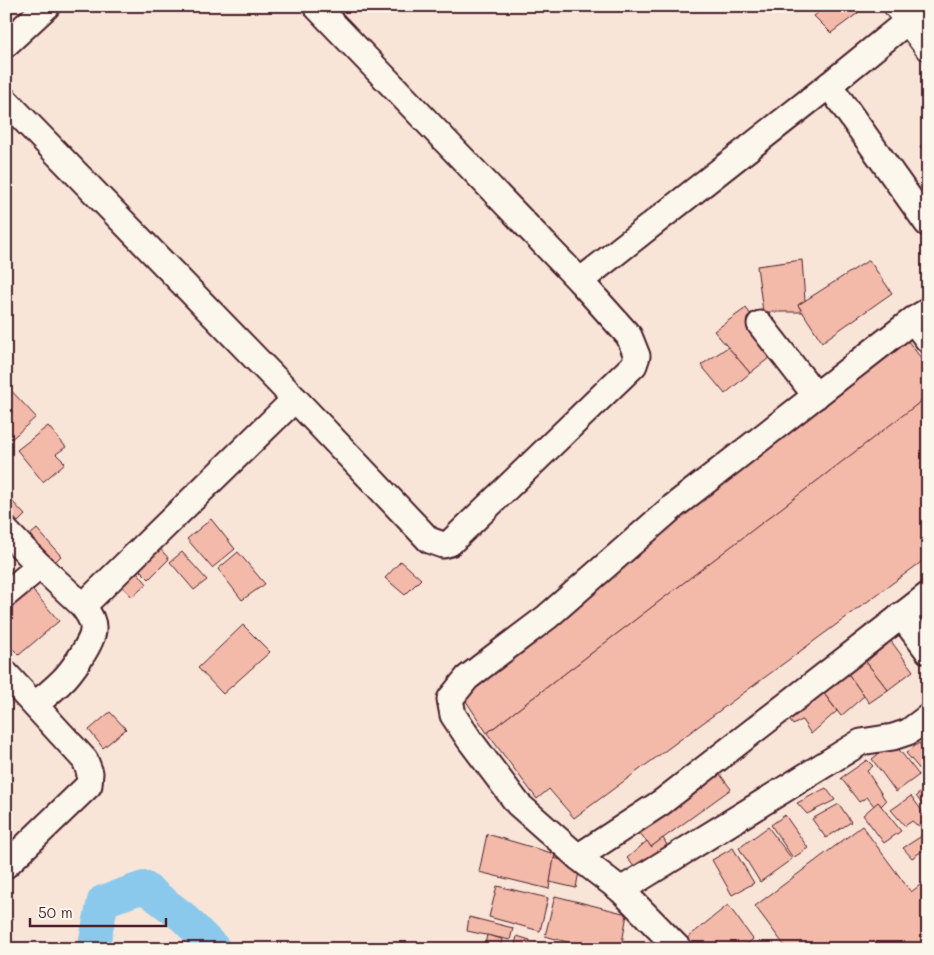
<svg xmlns="http://www.w3.org/2000/svg" width="934" height="955" viewBox="0 0 934 955" font-family="Mali,sans-serif">
<style>
.lines{fill:none;stroke-linecap:round;stroke-linejoin:round}
.river{stroke:#8bc9ec;stroke-width:32}
.building{fill:#f3baaa;stroke:#4a1f2b}
.minor-casing{stroke:#4a1f2b;stroke-width:29}
.highway-casing{stroke:#4a1f2b;stroke-width:31}
.minor{stroke:#fbf7ec;stroke-width:25}
.highway{stroke:#fbf7ec;stroke-width:28}
</style>
<rect width="100%" height="100%" fill="#f9e5d8"/>
<filter id="ink" filterUnits="userSpaceOnUse"><feTurbulence type="fractalNoise" baseFrequency=".02" numOctaves="2"/><feDisplacementMap in="SourceGraphic" scale="10" xChannelSelector="R" yChannelSelector="G"/><feConvolveMatrix kernelMatrix="1 2 1 2 8 2 1 2 1" color-interpolation-filters="sRGB"/></filter>
<g filter="url(#ink)">
<g class="lines">
<polyline class="river" points="93,949 103,901 144,887 183,917 215,949"/>
</g>
<g class="building">
<polygon points="826,6 853,6 858,13 831,33 814,16"/>
<polygon points="928,141 928,157 920,146"/>
<polygon points="802,260 805,301 798,305 802,312 763,312 757,266"/>
<polygon points="869,260 892,293 822,342 798,305"/>
<polygon points="746,308 778,351 750,373 714,331"/>
<polygon points="904,336 928,367 928,397 487,733 462,695"/>
<polygon points="728,347 750,373 725,394 701,365"/>
<polygon points="6,385 36,417 6,444"/>
<polygon points="928,396 928,557 574,818 549,789 537,799 487,733"/>
<polygon points="48,426 66,447 56,454 65,463 43,482 17,450"/>
<polygon points="12,501 25,515 18,522 6,509 6,506"/>
<polygon points="211,519 235,549 212,568 187,539"/>
<polygon points="37,529 61,556 55,562 30,535"/>
<polygon points="157,545 169,559 149,579 136,566"/>
<polygon points="182,552 207,580 194,590 170,562"/>
<polygon points="238,552 265,584 242,600 218,569"/>
<polygon points="401,561 421,579 405,595 385,578"/>
<polygon points="135,569 147,584 132,597 118,582"/>
<polygon points="28,585 59,621 19,655 6,642 6,604"/>
<polygon points="928,601 928,629 926,631 913,614"/>
<polygon points="243,625 270,652 223,694 198,668"/>
<polygon points="891,641 913,671 888,690 866,662"/>
<polygon points="862,654 866,662 888,690 869,703 844,668"/>
<polygon points="844,668 864,696 841,716 819,687"/>
<polygon points="819,687 837,711 811,734 802,720 793,725 786,715"/>
<polygon points="110,712 126,729 103,748 89,730"/>
<polygon points="928,724 928,745 918,731"/>
<polygon points="893,742 919,775 896,792 872,759"/>
<polygon points="919,743 928,755 928,768 922,772 906,753"/>
<polygon points="867,760 873,766 867,771 886,801 881,806 878,802 874,806 867,797 859,802 841,778"/>
<polygon points="716,769 731,789 651,847 636,828"/>
<polygon points="928,786 928,812 916,796"/>
<polygon points="826,788 835,800 807,814 797,803"/>
<polygon points="911,796 928,819 918,826 912,821 905,826 891,810"/>
<polygon points="878,802 901,831 884,843 863,815"/>
<polygon points="839,804 851,822 826,838 812,819"/>
<polygon points="785,815 808,848 793,858 771,825"/>
<polygon points="862,826 911,892 928,879 928,949 787,949 755,906"/>
<polygon points="768,827 792,859 760,882 739,848"/>
<polygon points="928,832 928,847 912,858 903,848"/>
<polygon points="487,834 555,854 549,889 479,872"/>
<polygon points="663,838 668,847 636,869 627,858 647,841 651,847"/>
<polygon points="733,848 754,883 732,895 712,860"/>
<polygon points="554,858 580,865 576,888 550,882"/>
<polygon points="497,886 548,898 540,931 489,917"/>
<polygon points="555,896 627,914 621,949 593,949 545,936"/>
<polygon points="728,905 753,939 742,949 696,949 687,938"/>
<polygon points="469,917 513,928 510,940 467,931"/>
<polygon points="487,935 502,939 500,949 484,949"/>
<polygon points="517,936 530,940 528,949 514,949"/>
</g>
<g class="lines">
<g class="minor-casing">
<g id="minor">
<polyline points="6,44 47,6"/>
<polyline points="829,85 927,223"/>
<polyline points="6,101 295,399 429,540 443,545 450,543 634,365 637,356 629,336 580,281 316,6"/>
<polyline points="580,281 829,85 909,20"/>
<polyline points="913,320 928,340"/>
<polyline points="760,324 816,396"/>
<polyline points="6,531 40,566 83,606"/>
<polyline points="6,594 40,566"/>
<polyline points="901,615 928,651"/>
<polyline points="6,674 85,760 90,773 89,785 6,865"/>
<path d="M35,705C43,698 53,690 61,682C70,674 93,642 93,630C94,620 88,614 83,606L295,399"/>
<polyline points="578,857 662,802 928,595"/>
<polyline points="621,890 861,742 893,737 908,732 928,717"/>
<polyline points="679,949 621,890 578,857 518,804 469,739 453,715 450,699 467,678 494,657 547,617 674,506 913,320 928,311"/>
</g>
</g>
<g class="highway-casing">
<polyline id="highway" points="898,6 928,46"/>
</g>
<use href="#minor" class="minor"/>
<use href="#highway" class="highway"/>
</g>
</g>
<rect width="934" height="955" fill="none" stroke="#fbf7ec" stroke-width="25"/>
<rect x="12" y="12" width="909" height="930" fill="none" stroke="#4a1f2b" stroke-width="2" filter="url(#ink)"/>
<path d="M30 918v8h136v-8" fill="none" stroke="#4a1f2b" stroke-width="2.5"/>
<text x="38" y="918" font-size="15" fill="#4a1f2b" stroke="#fbf7ec" stroke-width="4" paint-order="stroke">50 m</text>
</svg>
